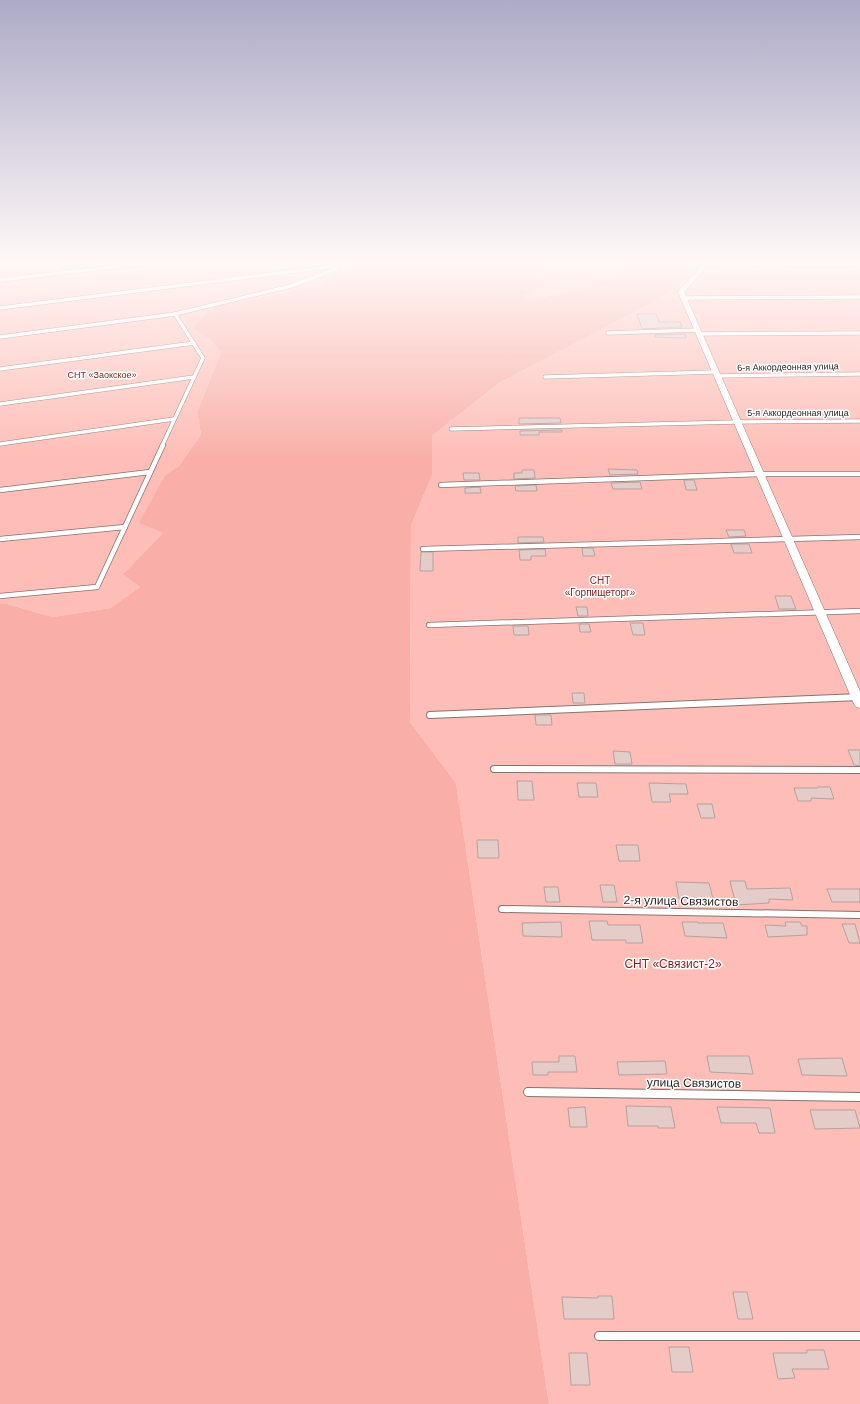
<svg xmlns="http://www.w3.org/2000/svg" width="860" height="1404" viewBox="0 0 860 1404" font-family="Arial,sans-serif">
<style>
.green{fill:#febdb6}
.forest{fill:#f9afa8}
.building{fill:#e4ccc9;stroke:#b7a09e}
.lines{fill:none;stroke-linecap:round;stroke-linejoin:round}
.lane-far3-casing{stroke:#887270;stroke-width:4.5}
.lane-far2-casing{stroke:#887270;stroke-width:6}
.lane-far1-casing{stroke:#887270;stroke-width:8}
.lane-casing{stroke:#887270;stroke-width:10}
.street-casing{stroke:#887270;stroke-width:1}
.lane-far3{stroke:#fff;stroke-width:3.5}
.lane-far2{stroke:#fff;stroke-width:4.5}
.lane-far1{stroke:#fff;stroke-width:6}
.lane{stroke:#fff;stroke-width:8}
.street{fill:#fff;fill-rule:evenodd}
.labels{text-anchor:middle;stroke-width:3;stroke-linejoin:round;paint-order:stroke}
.far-street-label{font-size:9px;fill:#281f1e;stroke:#fff}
.far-park-label{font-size:9px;fill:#861d1e;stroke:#fff}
.park-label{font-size:10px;fill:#861d1e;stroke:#fff}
.near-street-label{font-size:12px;fill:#281f1e;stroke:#fff}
.near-park-label{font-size:12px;fill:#861d1e;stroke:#fff}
</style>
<rect width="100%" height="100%" fill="#feefed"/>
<g class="green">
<polygon points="0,263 345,263 343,271 324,279 324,286 214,306 216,311 193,328 210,340 221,352 197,412 201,434 179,466 165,475 140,523 163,533 124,573 140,587 110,608 53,617 7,604 0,604"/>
<polygon points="538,263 634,263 621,275 585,289 527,300 523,296 540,286 536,266"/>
<polygon points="705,263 860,263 860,1404 549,1404 456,783 410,722 411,526 432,475 432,436 499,383 646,306 675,288 699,265"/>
</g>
<polygon class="forest" points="345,263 538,263 536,266 540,286 523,296 528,300 585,289 621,275 634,263 705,263 699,265 675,288 646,306 499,383 432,436 432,475 411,526 410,722 456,783 549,1404 0,1404 0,604 7,604 53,617 110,608 140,587 123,574 163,533 139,523 165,475 179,466 201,434 197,412 221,352 210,340 193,328 205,314 216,311 214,306 324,286 324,279 343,271"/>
<g class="building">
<polygon points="637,314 656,314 659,322 680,322 682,327 642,329"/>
<polygon points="685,334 686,338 655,337 655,335"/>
<polygon points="519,418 560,418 561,423 519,424"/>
<polygon points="562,430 562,432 539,432 539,435 520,435 520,431"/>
<polygon points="608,469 637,470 638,474 610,475"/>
<polygon points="522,470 534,470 535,478 514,479 514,473 522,473"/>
<polygon points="463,473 479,473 480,480 464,480"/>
<polygon points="684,480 694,480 697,490 686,490"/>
<polygon points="640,482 642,489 613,489 611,483"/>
<polygon points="536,485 537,491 516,491 515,486"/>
<polygon points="480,487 481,493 465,493 465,488"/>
<polygon points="726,530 744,530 746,536 729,537"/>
<polygon points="518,537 543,537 544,542 518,543"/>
<polygon points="731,544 749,544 752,553 734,553"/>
<polygon points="582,548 593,548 595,556 583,556"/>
<polygon points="545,549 546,556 531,556 531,560 520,560 519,550"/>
<polygon points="421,552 433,552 433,571 420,571"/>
<polygon points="775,596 791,596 796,609 779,609"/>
<polygon points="576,607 587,607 588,616 578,616"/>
<polygon points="630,623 643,623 645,635 633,635"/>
<polygon points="579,624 589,624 591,632 580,632"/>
<polygon points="513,626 528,626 529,635 514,635"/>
<polygon points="572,693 584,693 585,703 573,703"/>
<polygon points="535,715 551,715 552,725 536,725"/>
<polygon points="848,750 860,750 860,766 854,765"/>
<polygon points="613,751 630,752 632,764 615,764"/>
<polygon points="517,781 532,781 534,800 518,800"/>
<polygon points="577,783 596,783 598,797 579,797"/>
<polygon points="649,783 686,784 688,794 669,794 671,802 652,802"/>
<polygon points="818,787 830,787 834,799 811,798 811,801 798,801 794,788 818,788"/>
<polygon points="697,804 712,804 715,818 701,818"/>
<polygon points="477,840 498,840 499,858 478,858"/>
<polygon points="616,845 638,845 640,861 619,861"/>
<polygon points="730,881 745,881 747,889 790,888 793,900 769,899 769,903 736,905"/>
<polygon points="676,882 709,883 713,899 679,899"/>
<polygon points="600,885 614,885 617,902 603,902"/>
<polygon points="544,887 558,887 560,902 546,902"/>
<polygon points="827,889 860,889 860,902 832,902"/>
<polygon points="589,921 607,921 608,925 640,925 643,943 626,943 626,940 592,940"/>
<polygon points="561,922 562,937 523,936 522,923"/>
<polygon points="682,922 698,922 698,923 723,923 727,938 685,936"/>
<polygon points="785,922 800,922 802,926 807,926 807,935 768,937 765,925 786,926"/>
<polygon points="842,924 855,924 860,943 849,943"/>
<polygon points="559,1056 575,1056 577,1072 548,1072 548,1075 533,1075 532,1062 559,1062"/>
<polygon points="707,1056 749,1056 753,1074 710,1072"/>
<polygon points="842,1058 847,1076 802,1075 798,1059"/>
<polygon points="665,1061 667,1074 619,1075 617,1062"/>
<polygon points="626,1106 671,1107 675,1128 658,1128 658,1126 628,1126"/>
<polygon points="585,1107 587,1127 570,1127 568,1108"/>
<polygon points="717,1107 770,1108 775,1133 759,1133 756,1123 721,1123"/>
<polygon points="810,1110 855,1110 860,1128 815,1129"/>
<polygon points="733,1292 747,1292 753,1319 738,1319"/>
<polygon points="598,1296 612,1296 614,1319 564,1319 562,1297 598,1298"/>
<polygon points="669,1347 689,1347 693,1372 672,1372"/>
<polygon points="807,1350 824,1350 829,1369 792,1369 795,1378 778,1379 773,1353 807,1353"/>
<polygon points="569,1353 587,1353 590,1385 571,1385"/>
</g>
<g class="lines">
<g class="lane-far3-casing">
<g id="lane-far3">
<polyline points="705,265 860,264"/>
<polyline points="0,280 146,263"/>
<polyline points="683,298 860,297"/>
<polyline points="0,308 337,266"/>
<polyline points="608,333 697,330"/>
<polyline points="699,334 860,333"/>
<polyline points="0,337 175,314"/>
<polyline points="0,369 194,343"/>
<polyline points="717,376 860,374"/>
<polyline points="545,377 715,372"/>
<polyline points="0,404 194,377"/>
<polyline points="451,429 737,422 860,421"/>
<polyline points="0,444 174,419"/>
<polyline points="162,446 203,358 175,314 291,286 336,269 339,263"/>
</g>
</g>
<g class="lane-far2-casing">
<g id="lane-far2">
<polyline points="441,485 760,474 860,474"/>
<polyline points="0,490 150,472"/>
<polyline points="0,539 125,527"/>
<polyline points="423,549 860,537"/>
<polyline points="0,596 97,587 163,445"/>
<polyline points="429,625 860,611"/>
</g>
</g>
<g class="lane-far1-casing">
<g id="lane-far1">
<polyline points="430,715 860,697"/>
<polyline points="494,769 860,770"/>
<polyline points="502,909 860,915"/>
</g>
</g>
<g class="lane-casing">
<g id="lane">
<polyline points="528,1092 860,1097"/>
<polyline points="599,1336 860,1336"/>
</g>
</g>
<g class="street-casing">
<polygon id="street" points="706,263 714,263 707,266 684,292 860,691 860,708 856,707 854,704 678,292 703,264"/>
</g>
<use href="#lane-far3" class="lane-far3"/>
<use href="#lane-far2" class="lane-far2"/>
<use href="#lane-far1" class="lane-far1"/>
<use href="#lane" class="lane"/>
<use href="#street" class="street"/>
</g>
<linearGradient id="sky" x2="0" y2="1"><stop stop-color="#adaac6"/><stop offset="0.57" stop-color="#fff8f7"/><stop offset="1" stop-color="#fff8f7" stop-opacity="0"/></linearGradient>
<rect width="860" height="459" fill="url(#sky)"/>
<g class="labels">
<g class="far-street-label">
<text transform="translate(788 367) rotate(-1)" y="3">6-я Аккордеонная улица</text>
<text x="798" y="416">5-я Аккордеонная улица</text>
</g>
<g class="far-park-label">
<text x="102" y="378">СНТ «Заокское»</text>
</g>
<g class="park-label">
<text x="600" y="584">СНТ<tspan x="600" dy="12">«Горпищеторг»</tspan></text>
</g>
<g class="near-street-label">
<text transform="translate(681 901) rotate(1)" y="4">2-я улица Связистов</text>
<text transform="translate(694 1083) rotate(1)" y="4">улица Связистов</text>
</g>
<g class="near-park-label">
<text x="673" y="968">СНТ «Связист-2»</text>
</g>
</g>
</svg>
